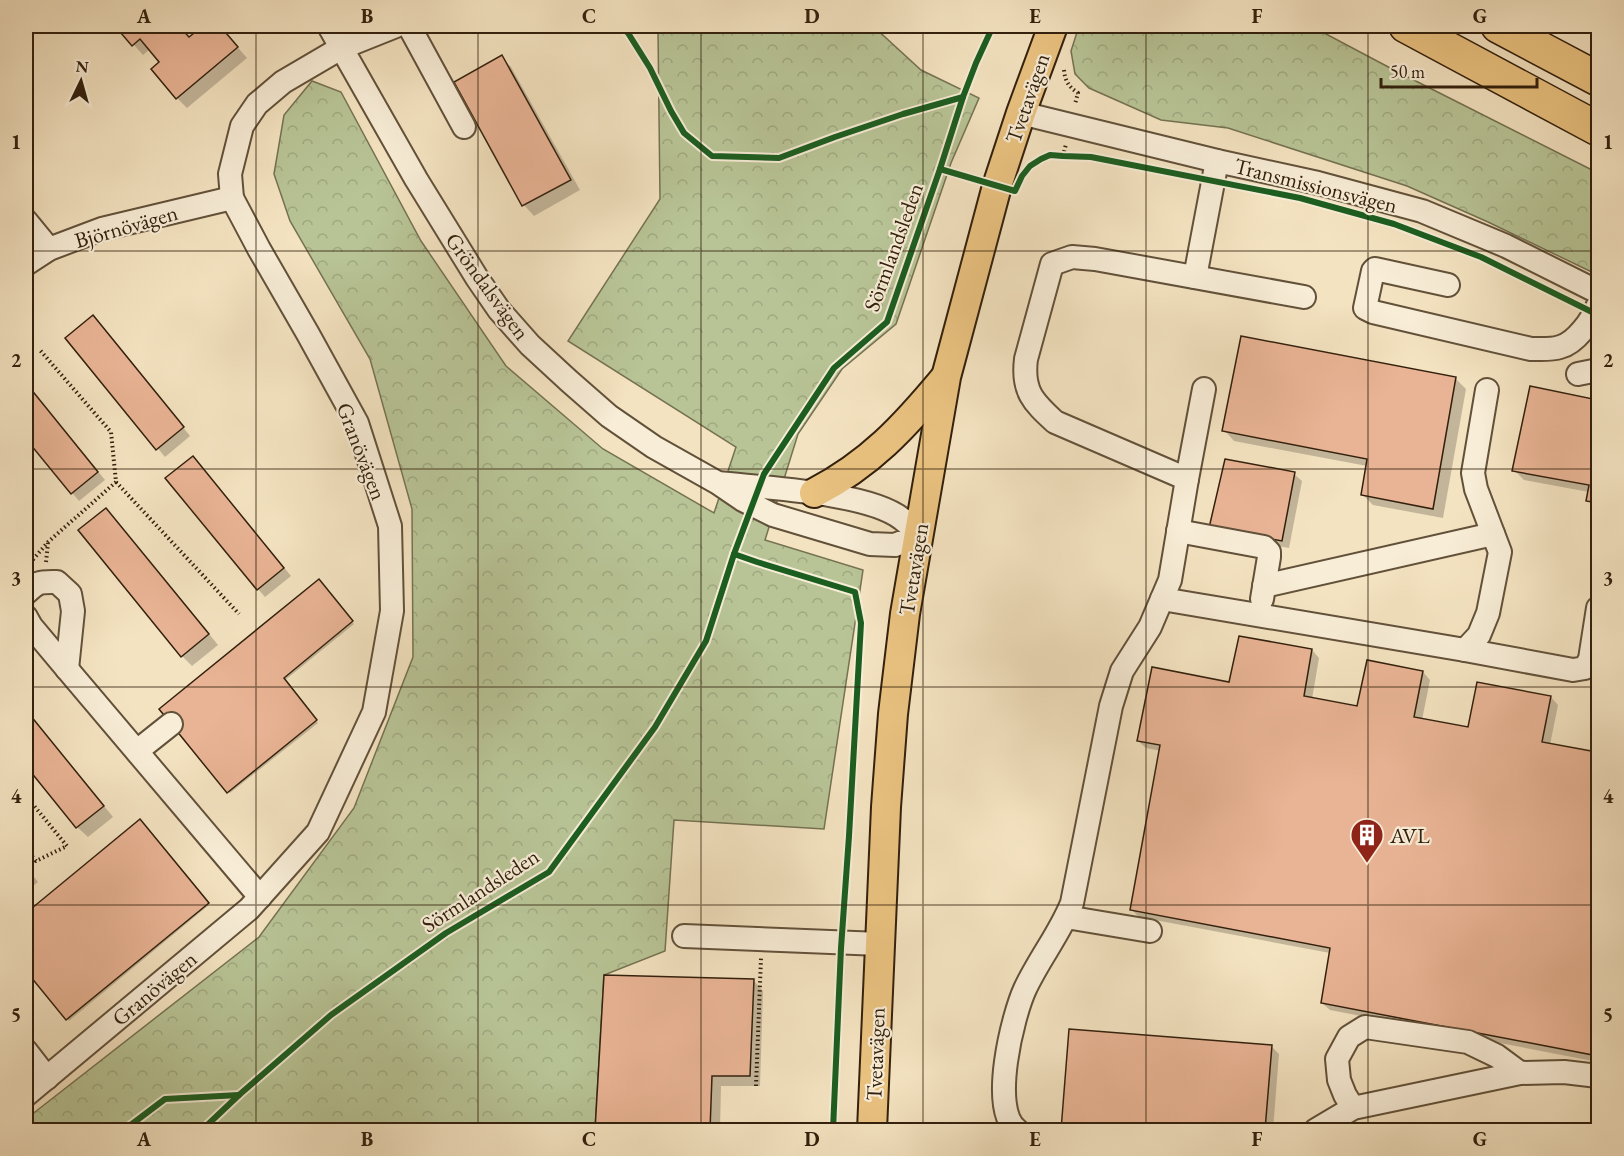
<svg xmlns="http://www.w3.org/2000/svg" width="1624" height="1156" viewBox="0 0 1624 1156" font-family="'EB Garamond',serif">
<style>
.forest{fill:url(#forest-crowns);stroke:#757252;stroke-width:1.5}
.shadow{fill:#0003}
.building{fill:#e9b495;stroke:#32200d;stroke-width:1.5}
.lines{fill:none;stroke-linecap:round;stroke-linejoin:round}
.minor-casing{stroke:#62513a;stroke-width:26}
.major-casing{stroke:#32200d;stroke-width:32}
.highway-casing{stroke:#32200d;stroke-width:36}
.path{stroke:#32200d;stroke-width:4;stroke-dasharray:1.5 3;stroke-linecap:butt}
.minor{stroke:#f8edd7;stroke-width:22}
.major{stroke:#eac280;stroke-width:28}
.highway{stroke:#eac280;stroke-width:33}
.cycleway-casing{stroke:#f8edd7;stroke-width:10}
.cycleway{stroke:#1b5e20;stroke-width:6}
.grid{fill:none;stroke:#32200d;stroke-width:1.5;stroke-opacity:0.55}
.labels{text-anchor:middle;stroke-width:4.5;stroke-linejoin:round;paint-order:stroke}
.street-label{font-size:22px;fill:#32200d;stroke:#f8edd7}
.poi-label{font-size:22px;fill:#32200d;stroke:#f8edd7;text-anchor:start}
.neatline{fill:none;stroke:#32200d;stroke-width:2}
.grid-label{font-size:20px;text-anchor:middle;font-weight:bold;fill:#32200d}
</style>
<defs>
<pattern id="forest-crowns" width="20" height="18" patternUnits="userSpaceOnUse" patternTransform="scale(1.5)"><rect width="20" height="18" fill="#b8c496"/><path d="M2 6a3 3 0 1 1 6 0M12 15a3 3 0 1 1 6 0" fill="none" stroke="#9fa880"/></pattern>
</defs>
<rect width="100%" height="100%" fill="#f4e3c1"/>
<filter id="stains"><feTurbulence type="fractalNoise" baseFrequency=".00333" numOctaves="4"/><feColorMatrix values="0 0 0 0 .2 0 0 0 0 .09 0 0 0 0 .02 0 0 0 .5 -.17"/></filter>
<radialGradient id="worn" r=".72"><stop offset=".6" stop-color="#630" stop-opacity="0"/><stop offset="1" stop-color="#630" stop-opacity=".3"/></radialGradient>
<g class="forest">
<polygon points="650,26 873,26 921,70 979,98 951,163 896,324 842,369 798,434 765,540 863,570 824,829 674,820 665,951 604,975 595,1130 26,1130 26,1119 259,937 354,808 413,657 412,509 370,359 290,221 274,174 284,115 312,81 341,92 421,241 506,366 603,449 714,513 736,447 568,341 660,199 658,31"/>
<polygon points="1079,26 1311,26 1394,70 1598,173 1598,275 1488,222 1407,186 1228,128 1161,120 1089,88 1075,74 1071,51"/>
</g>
<g class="shadow">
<polygon points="117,26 179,26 190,39 206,26 219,26 247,58 187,108 177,98 161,62 150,49 143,55"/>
<polygon points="501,57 511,67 580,190 534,216 524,205 456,82"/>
<polygon points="100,325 190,436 165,457 67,338"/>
<polygon points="1456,379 1466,389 1443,518 1373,505 1362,494 1367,466 1234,441 1224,430"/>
<polygon points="26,383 105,480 79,501 26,437"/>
<polygon points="1531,388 1598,401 1598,511 1588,500 1589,492 1524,480 1514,470"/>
<polygon points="200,465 291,576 265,597 258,589"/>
<polygon points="1294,474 1302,481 1289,548 1219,535"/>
<polygon points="106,510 116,520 218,645 192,666 182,656"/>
<polygon points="319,581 354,624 284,681 318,723 230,793 161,710"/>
<polygon points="1312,650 1319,658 1312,699 1359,708 1423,672 1430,680 1422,720 1469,729 1551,697 1558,705 1550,745 1598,754 1598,751 1598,1062 1330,1010 1322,1003 1330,953 1139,917 1131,909 1161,751 1146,748 1138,741 1230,684"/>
<polygon points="26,710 113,817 88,837 77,827 26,764"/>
<polygon points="140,821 209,905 69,1021 26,969 26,915"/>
<polygon points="26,867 38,882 26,892"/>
<polygon points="605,976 753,980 763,991 760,1086 721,1086 720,1130 596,1130"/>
<polygon points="1070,1030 1272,1047 1279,1054 1273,1130 1062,1130"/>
</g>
<g class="building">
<polygon points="115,26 179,26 189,37 203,26 220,26 238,47 176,99 151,69 159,62 140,39 132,46"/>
<polygon points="502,55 571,180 522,206 454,82"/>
<polygon points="93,315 184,427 156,450 65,338"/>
<polygon points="1241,336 1456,377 1433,509 1361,495 1367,459 1222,431"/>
<polygon points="26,383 98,472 71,494 26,439"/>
<polygon points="1530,386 1598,400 1598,503 1586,501 1589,485 1512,471"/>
<polygon points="193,456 284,568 257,590 165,478"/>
<polygon points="1225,459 1295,472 1282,541 1209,528"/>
<polygon points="106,508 209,634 181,657 78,530"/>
<polygon points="319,579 353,621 284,678 317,720 227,793 159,709"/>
<polygon points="1239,636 1312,649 1304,696 1357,706 1367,660 1423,671 1414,717 1468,727 1477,682 1551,696 1542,742 1597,752 1598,743 1598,845 1591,882 1598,883 1598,1056 1321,1003 1330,948 1130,910 1160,745 1137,741 1152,667 1229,682"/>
<polygon points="26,710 104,806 76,828 26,766"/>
<polygon points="140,819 209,903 66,1020 26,971 26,913"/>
<polygon points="604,975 754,979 750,1076 712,1076 710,1130 595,1130"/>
<polygon points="1069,1029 1272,1045 1265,1130 1061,1130"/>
</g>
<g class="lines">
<g class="minor-casing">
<g id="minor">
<path d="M329,26L416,179L477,278L499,310L530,345L569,381L609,416L654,447L718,483L743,500L773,515L870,544L895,545L919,535C913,530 908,523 902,519C868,492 763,488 718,483"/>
<polyline points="409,26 464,127"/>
<polyline points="1021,113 1217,161 1318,183 1422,211 1506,246 1598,292"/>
<polyline points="26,221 49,249"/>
<polyline points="26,264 49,249 102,229 232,198"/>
<polyline points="1195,277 1217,161"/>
<path d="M1448,285L1375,269L1373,271L1365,308L1373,312L1531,349C1541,349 1551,350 1560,347C1576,343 1592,320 1598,305"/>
<polyline points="1578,374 1598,370"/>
<polyline points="1187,479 1204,389"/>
<polyline points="1178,531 1264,547 1269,552 1269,557 1262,599"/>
<polyline points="1264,586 1493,534"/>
<path d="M26,593C39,581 39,582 57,582L70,594L73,611L67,669"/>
<polyline points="1162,599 1465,650 1479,635 1488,613 1500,552 1476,489 1473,473 1487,390"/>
<polyline points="26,617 31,626 67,669 260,897"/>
<polyline points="1465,650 1573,670 1585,668 1590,659 1598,608"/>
<polyline points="137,751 171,724"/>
<polyline points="1066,917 1150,931"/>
<polyline points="684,936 880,944"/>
<polyline points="26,1051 47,1078"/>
<polyline points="26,1095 249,909 318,832 374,712 392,611 390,526 357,423 308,334 259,249 232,198 230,174 242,126 257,104 283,82 341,48 396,26"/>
<polyline points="1353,1108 1345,1095 1339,1080 1337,1059 1349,1037 1365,1027 1468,1042 1497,1056 1520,1073"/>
<path d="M1017,1130C989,1110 1013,1015 1025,989C1039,959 1060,933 1072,903L1111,706L1122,671L1150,627L1170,580L1187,479L1055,422C1033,402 1022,391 1026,359L1052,264L1072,257L1095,259L1304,297"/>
<polyline points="1316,1130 1353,1108 1520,1073 1564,1072 1598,1076"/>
</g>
</g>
<g class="major-casing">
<g id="major">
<path d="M814,493C870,464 904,427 944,379"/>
<polyline points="872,1130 886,807 893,714 905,614 946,377 997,186 1021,113 1053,26"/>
</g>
</g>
<g class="highway-casing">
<g id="highway">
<polyline points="1406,26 1598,129"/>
<polyline points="1498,26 1598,79"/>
</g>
</g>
<g class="path">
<path d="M1064,70C1065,81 1069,87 1078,93L1075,104"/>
<polyline points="1063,156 1066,144"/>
<polyline points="116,482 239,614"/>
<polyline points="46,562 48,543"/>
<polyline points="30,563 48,542 116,482 111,432 39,349"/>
<polyline points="26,796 67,846 36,861 26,849"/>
<polyline points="756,1086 761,958"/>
</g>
<use href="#minor" class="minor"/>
<use href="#major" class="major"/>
<use href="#highway" class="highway"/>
<g class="cycleway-casing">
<g id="cycleway">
<polyline points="619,26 628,33 650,68 671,111 684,133 712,156 779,158 835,137 903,114 963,97"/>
<polyline points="940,169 1015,191 1022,176 1030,166 1041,159 1050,155 1063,156 1091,157 1300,198 1394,224 1481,257 1598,315"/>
<polyline points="734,554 757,562 855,592 861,623 849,836 841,948 833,1130"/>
<polyline points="124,1130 165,1099 239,1095"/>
<polyline points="202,1130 239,1095 331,1015 446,933 549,872 655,727 706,641 734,554 764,474 834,368 887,322 940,169 963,97 976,63 993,26"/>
</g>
</g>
<use href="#cycleway" class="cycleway"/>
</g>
<path class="grid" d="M256,26V1130M478,26V1130M701,26V1130M923,26V1130M1146,26V1130M1368,26V1130M26,251H1598M26,469H1598M26,687H1598M26,905H1598"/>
<defs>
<g id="building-pin" transform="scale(1.725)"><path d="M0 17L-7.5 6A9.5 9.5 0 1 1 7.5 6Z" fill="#8f2418" stroke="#f8edd7"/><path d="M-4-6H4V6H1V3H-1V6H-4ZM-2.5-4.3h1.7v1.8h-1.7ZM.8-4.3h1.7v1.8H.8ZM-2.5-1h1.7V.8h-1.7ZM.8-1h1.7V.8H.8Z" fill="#fff"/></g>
</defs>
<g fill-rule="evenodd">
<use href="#building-pin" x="1367" y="835"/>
</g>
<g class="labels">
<g class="street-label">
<text transform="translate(1027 98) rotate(-71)" y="8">Tvetavägen</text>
<text transform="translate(1316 185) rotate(14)" y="8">Transmissionsvägen</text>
<text transform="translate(126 226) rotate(-16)" y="8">Björnövägen</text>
<text transform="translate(893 247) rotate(-70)" y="8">Sörmlandsleden</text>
<text transform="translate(488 286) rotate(54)" y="8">Gröndalsvägen</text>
<text transform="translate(362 451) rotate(69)" y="8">Granövägen</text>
<text transform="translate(913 569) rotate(-81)" y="8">Tvetavägen</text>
<text transform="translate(480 890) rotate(-33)" y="8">Sörmlandsleden</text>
<text transform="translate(154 988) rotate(-40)" y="8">Granövägen</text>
<text transform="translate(875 1054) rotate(-88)" y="8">Tvetavägen</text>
</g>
<g class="poi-label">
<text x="1390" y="843">AVL</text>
</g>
</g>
<rect width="1624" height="1156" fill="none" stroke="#f4e3c1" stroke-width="66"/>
<g transform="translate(81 81) rotate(5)" stroke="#f8edd7" stroke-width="4.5" paint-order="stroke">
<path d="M0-4.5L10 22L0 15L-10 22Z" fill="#32200d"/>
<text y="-9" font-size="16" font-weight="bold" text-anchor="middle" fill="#32200d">N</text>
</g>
<path d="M1381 78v9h156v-9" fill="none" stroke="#32200d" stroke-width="3"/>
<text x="1390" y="78" font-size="18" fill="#32200d" stroke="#f8edd7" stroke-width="4.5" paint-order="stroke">50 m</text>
<rect x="33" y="33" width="1558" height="1090" class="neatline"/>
<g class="grid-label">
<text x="144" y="23">A</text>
<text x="367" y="23">B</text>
<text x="589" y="23">C</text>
<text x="812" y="23">D</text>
<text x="1035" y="23">E</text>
<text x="1257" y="23">F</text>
<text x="1480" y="23">G</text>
<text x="16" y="149">1</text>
<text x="1608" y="149">1</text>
<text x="16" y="367">2</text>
<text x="1608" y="367">2</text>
<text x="16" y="585">3</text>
<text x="1608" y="585">3</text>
<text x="16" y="803">4</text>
<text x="1608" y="803">4</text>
<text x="16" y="1021">5</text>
<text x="1608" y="1021">5</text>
<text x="144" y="1146">A</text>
<text x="367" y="1146">B</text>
<text x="589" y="1146">C</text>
<text x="812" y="1146">D</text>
<text x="1035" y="1146">E</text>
<text x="1257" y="1146">F</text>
<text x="1480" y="1146">G</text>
</g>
<rect width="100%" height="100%" filter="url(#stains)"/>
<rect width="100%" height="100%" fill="url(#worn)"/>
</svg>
